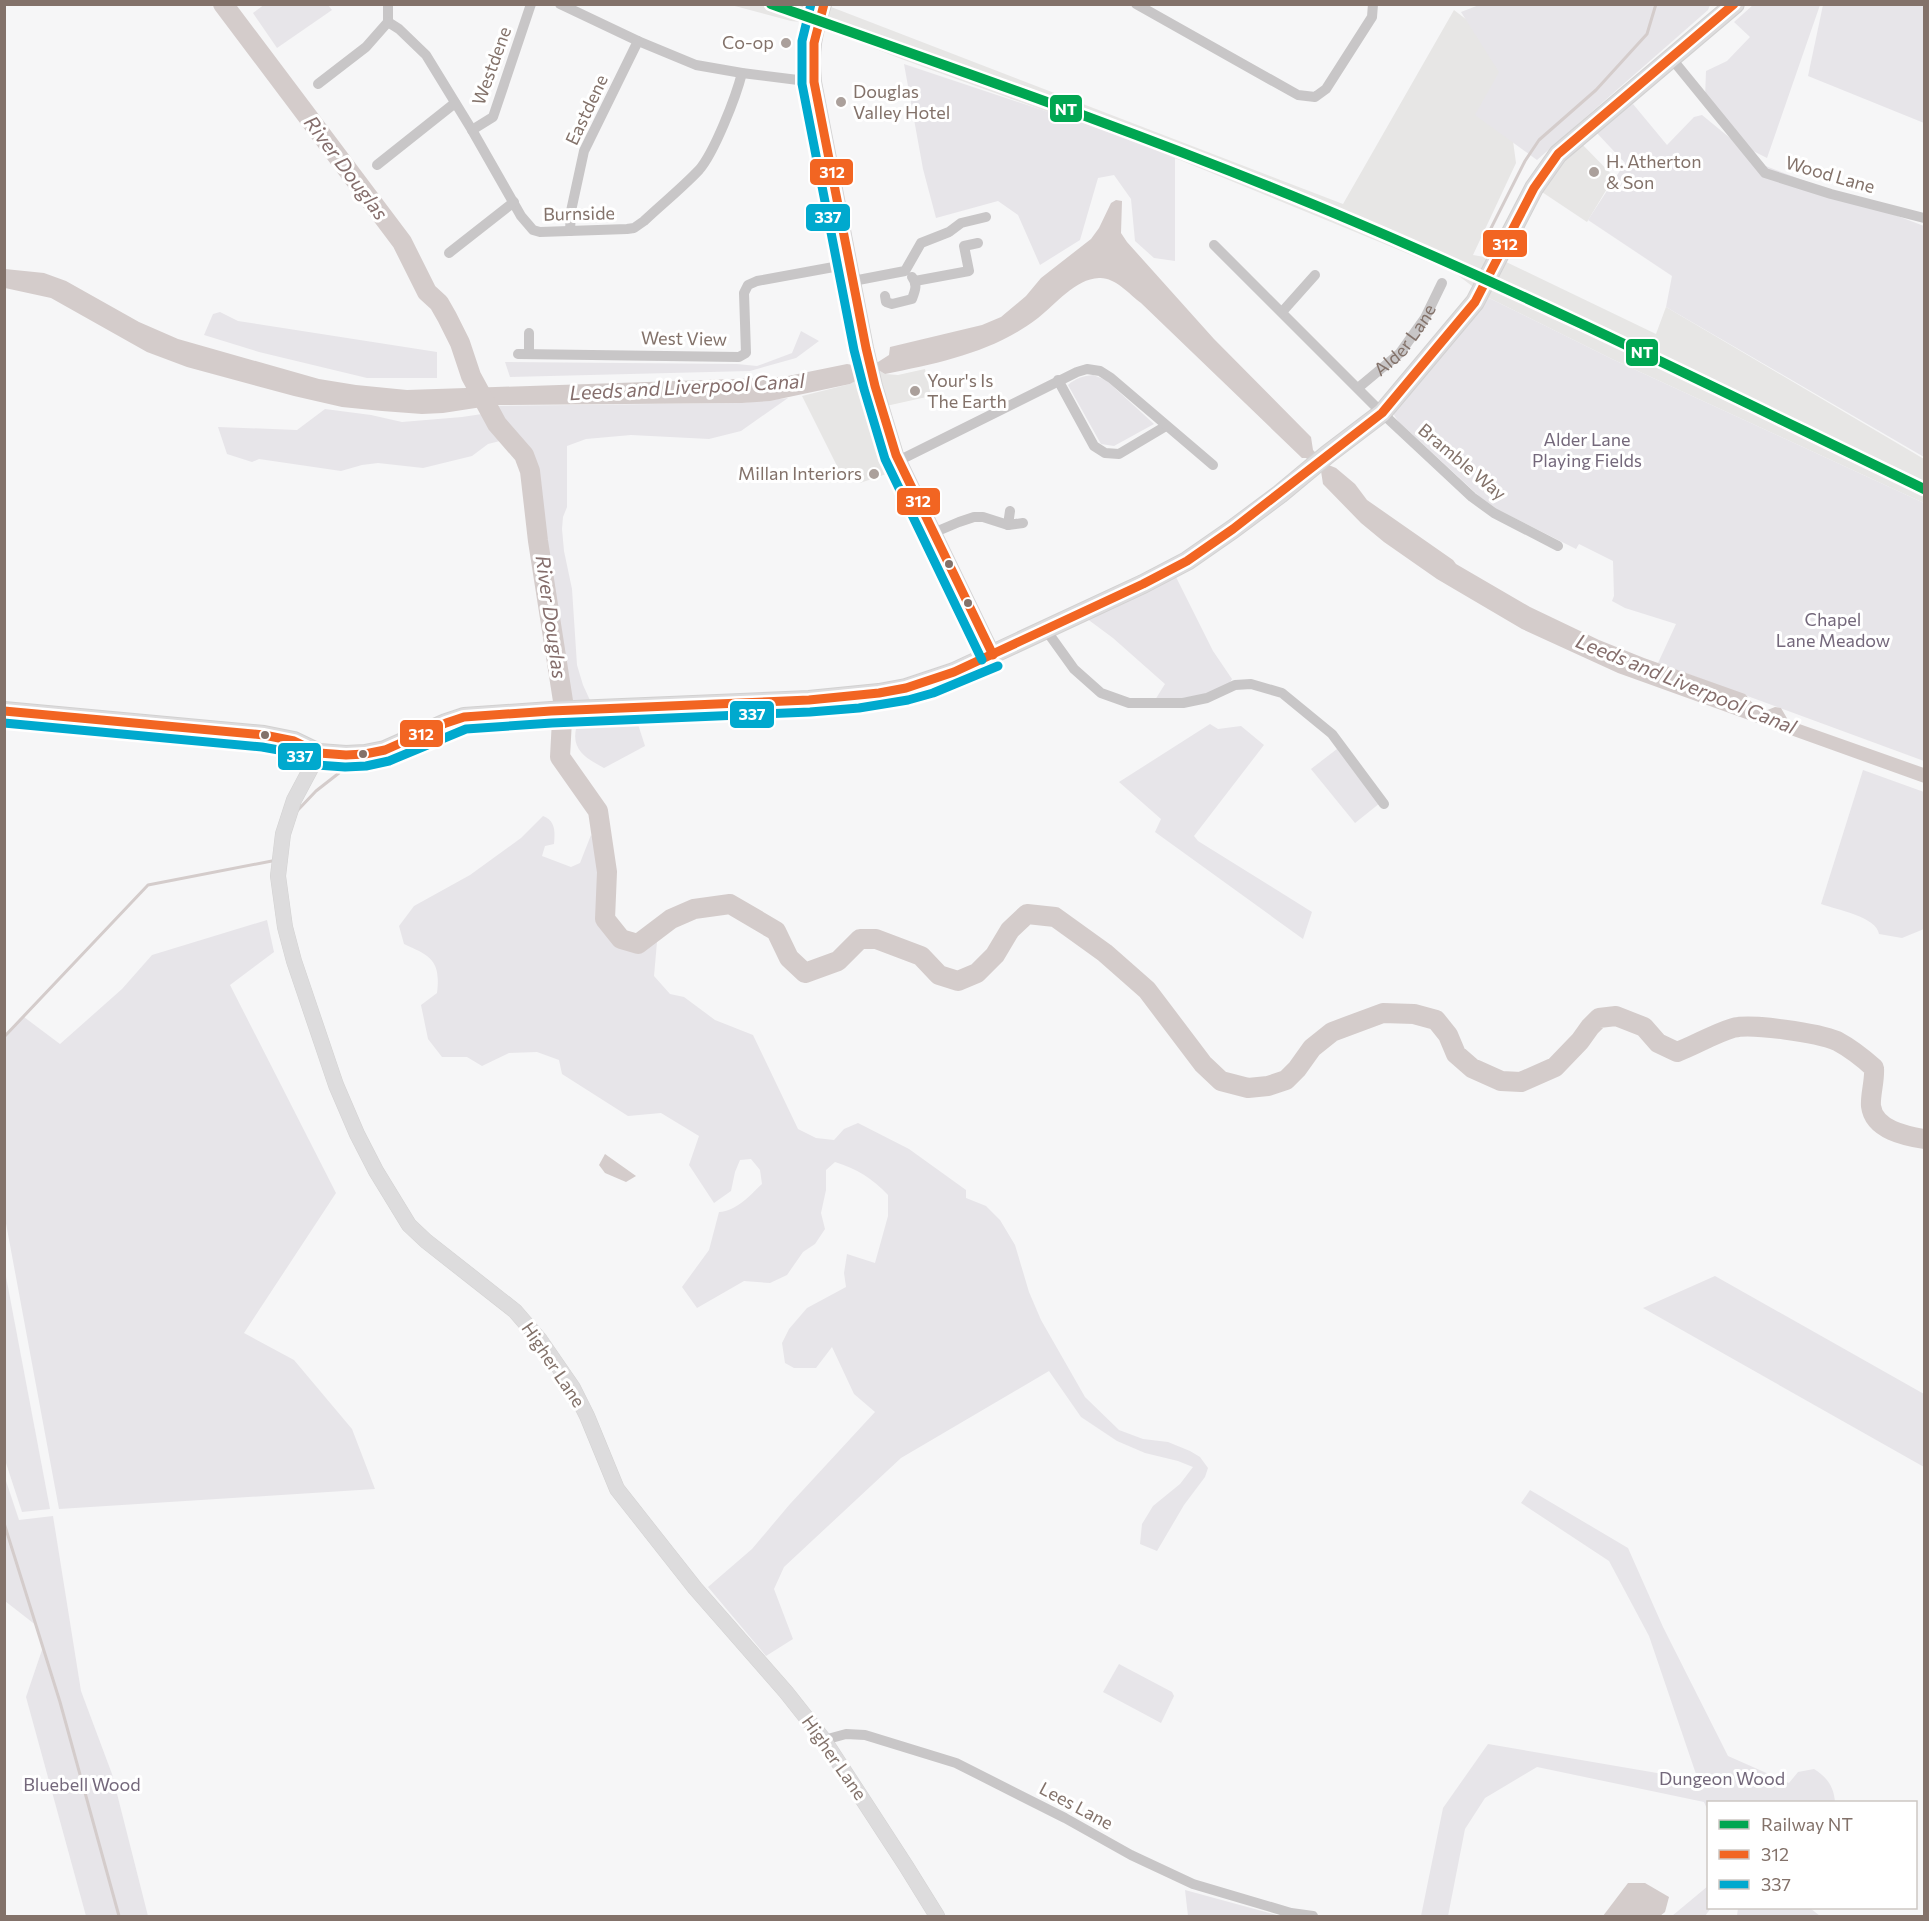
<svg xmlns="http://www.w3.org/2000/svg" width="1929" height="1921" viewBox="0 0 1929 1921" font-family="Commissioner,sans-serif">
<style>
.built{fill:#e7e6e5}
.green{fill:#e7e5e9}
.water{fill:#d4cccb}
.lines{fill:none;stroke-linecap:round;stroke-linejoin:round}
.stream{stroke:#d4cccb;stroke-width:3}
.river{stroke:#d4cccb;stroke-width:20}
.secondary-casing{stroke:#d3d2d2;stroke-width:16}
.highway-casing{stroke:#d2d1d1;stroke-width:20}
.street{stroke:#c8c6c7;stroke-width:10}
.secondary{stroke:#dddcdd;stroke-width:15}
.highway{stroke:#dddcdd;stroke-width:18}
.bus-1-casing{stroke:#fff;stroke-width:14}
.bus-2-casing{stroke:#fff;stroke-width:14}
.bus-1{stroke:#f26522;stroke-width:9}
.bus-2{stroke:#00a9ce;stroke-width:9}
.rail-1-casing{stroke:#fff;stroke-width:15}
.rail-1{stroke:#00a651;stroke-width:10}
.poi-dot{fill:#aba09b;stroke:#fff;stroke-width:2}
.bus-dot{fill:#83726a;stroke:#fff;stroke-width:2}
.labels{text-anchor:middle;stroke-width:6;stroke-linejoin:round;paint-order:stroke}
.poi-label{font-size:18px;fill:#83726a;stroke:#fff;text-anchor:start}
.street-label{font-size:18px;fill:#83726a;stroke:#fff}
.park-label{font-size:18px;fill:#74687b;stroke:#fff}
.water-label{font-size:20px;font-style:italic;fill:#856e6c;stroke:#fff}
.line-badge{stroke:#fff;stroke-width:2}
.badge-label{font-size:16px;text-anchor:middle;font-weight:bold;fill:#fff}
</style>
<rect width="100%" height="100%" fill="#f6f6f7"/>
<g class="built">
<polygon points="731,5 826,5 1343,204 1454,10 1467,20 1504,74 1516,163 1473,255 1502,260 1656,334 1666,307 1924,459 1924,503 1612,359 1485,296 1455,273 1180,160 904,60 810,23 791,21"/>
<polygon points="1578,140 1614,177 1587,222 1539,190"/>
<polygon points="925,369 931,396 877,408 898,470 860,483 840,472 802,396 850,384 863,376 880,371 885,374 898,375"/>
</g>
<g class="green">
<polygon points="265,4 328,5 332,10 277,48 253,13"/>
<polygon points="1479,5 1710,5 1708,10 1537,160 1475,115 1499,72 1461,12"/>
<polygon points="1753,5 1820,5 1767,158 1747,148 1705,99 1706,71 1727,61 1750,37 1734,22"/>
<polygon points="1823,5 1924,5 1924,123 1808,76"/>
<polygon points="904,64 1111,133 1175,158 1175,261 1154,258 1135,241 1131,199 1114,175 1098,178 1080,240 1040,265 1018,215 998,201 936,218 923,169"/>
<polygon points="1633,104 1667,145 1694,117 1702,115 1763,165 1924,226 1924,457 1666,307 1672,276 1588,220 1625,163 1595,131"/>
<polygon points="1485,296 1612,359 1924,503 1924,761 1658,663 1676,624 1625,608 1612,601 1614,596 1613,561 1579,544 1576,549 1497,509 1479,496 1398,421 1394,415 1395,407"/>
<polygon points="220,312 238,321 437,352 437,378 367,378 259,352 204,335 213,314"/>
<polygon points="801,331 819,341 796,358 750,371 510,377 505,362 737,364 757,366 792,353"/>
<path d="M1093,375L1106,380L1154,424L1114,446L1101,444L1068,385C1076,378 1083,376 1093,375Z"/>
<polygon points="788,398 741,431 709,439 631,435 586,439 567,446 567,507 563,517 562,529 564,551 572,589 577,665 583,685 594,709 563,710 563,701 538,541 530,471 524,455 501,428 508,439 488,444 472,456 423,468 378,463 362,465 341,471 259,459 252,462 227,454 218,427 297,430 325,409 371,415 402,422 462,417 489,413 495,420 487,406 742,403"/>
<path d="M1176,577L1213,651L1232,679C1224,697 1173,699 1155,700L1165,684L1113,638L1086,618Z"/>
<path d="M635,715L645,746L604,768C582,756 568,747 579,719Z"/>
<polygon points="1210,724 1218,729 1241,726 1264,745 1194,836 1198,841 1312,912 1303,939 1155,832 1161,819 1119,782"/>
<polygon points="1337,749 1380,803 1355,823 1311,769"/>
<path d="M1863,770L1924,792V929L1902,938L1879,934C1877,917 1835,909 1821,904Z"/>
<path d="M543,816C556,821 555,832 554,844L545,846L542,856L571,867L580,863L591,835C610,858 591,890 599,917C601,922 606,928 610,932C615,938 621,943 629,944C638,944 648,942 657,942L654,976L670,994L684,997L715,1020L753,1035L798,1129L816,1138L834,1140L844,1129L858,1123L909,1149L966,1190V1198L986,1206L1000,1220L1015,1245L1029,1292L1041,1320L1085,1397L1119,1430L1143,1439L1168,1442L1190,1451L1200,1457L1208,1468L1205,1477L1184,1505L1157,1551L1140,1544L1142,1524L1153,1506L1180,1484L1193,1467L1178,1461L1145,1453L1117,1441L1081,1417L1049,1371L901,1458L784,1567L774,1589L793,1639L766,1656L708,1587L752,1549L790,1504L875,1412L854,1394L832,1347L816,1368H794L785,1363L782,1343L789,1329L807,1308L846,1287L844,1273L847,1254L875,1263L888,1216V1195C872,1178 857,1169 835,1162L826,1170V1190L821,1213L825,1229L815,1244L803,1252L787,1275L770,1283L744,1281L697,1308L682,1287L709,1250L719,1212C737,1211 750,1195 762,1184L760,1170L751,1159L740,1160L735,1172L731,1191L714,1203L689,1165L699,1136L661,1113L628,1116L562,1074L559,1060L537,1052L509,1053L482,1066L467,1057H442L428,1039L421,1005L437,993C441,961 431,956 404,944L399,926L414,906L470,875L521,838Z"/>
<polygon points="267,920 274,952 230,985 336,1193 244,1333 294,1360 352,1429 375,1489 59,1509 5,1218 5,1037 24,1017 60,1044 122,989 152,955"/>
<polygon points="4,1266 50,1509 22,1512 5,1460"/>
<polygon points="1715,1276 1924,1394 1924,1467 1643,1308"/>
<polygon points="5,1478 19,1520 53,1516 81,1691 112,1774 148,1916 86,1916 26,1697 43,1647 37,1626 5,1601"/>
<path d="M1530,1490L1628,1548L1663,1627L1728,1756L1789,1783L1798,1772L1814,1769C1827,1777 1834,1787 1835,1802H1708V1811L1704,1802L1537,1767L1485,1798L1465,1829L1448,1916H1421L1443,1808L1488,1744L1698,1780L1649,1636L1609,1561L1521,1503Z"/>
<polygon points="1119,1664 1172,1692 1174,1696 1161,1723 1103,1692"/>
<polygon points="1708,1886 1708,1908 1711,1908 1705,1916 1672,1916"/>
<polygon points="1185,1890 1280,1916 1188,1916"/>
<polygon points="1738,1908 1810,1908 1820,1916 1737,1916"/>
</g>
<g class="water">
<path d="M1116,200L1122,201L1121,233L1127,242L1214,339L1311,437L1313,450L1326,464L1336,468L1355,484L1367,500L1453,560L1456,564L1530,607L1599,640L1644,658L1745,694C1753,703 1753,706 1765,711L1775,707L1781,708L1788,720L1924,768V783L1618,673L1522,629L1437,579L1384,542L1361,523L1323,484L1321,471L1306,458H1302L1141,303C1129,294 1115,277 1099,278C1075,279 1056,304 1038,318C994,352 940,363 885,374L880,371L863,376L861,378L850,384L770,401L742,403L495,405L443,413L422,414L382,411L342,407L294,396L187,367L147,352L51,298L5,288V269L44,273L66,281L139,322L178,339L319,379L356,385L407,390L767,378L788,376L847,364L859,366L878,362L889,355L890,347L982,325L1001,317L1026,296L1041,278L1091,239L1099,228L1111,203Z"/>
<polygon points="605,1154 636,1176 626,1182 605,1173 599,1165"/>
<polygon points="1628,1883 1645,1883 1669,1897 1665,1912 1660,1916 1603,1916"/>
</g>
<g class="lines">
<g class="stream">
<polyline points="1483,244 1525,161 1539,140 1596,90 1647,34 1656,4"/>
<polyline points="297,811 316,791 339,773"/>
<polyline points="4,1037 148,885 272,861"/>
<polyline points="4,1523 60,1702 119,1916"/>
</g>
<path class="river" d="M223,4L402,242L427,292L439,303L447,317L460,343L471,376L497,424L524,455L530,471L538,541L563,701L560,757L598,811L607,872L605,919L621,939L638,944L671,919L694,909L730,904L776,931L789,958L805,973L838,961L860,939H876L921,956L939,975L958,981L977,973L995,955L1010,930L1027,914L1055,917L1105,953L1147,990L1203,1064L1221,1081L1248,1088L1268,1086L1286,1080L1297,1069L1312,1048L1332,1032L1383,1013L1414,1014L1436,1020L1448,1035L1456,1054L1472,1068L1501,1081L1521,1082L1555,1067L1580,1041L1590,1027L1599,1018L1616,1016L1644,1027L1658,1043L1677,1052C1696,1045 1713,1034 1733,1028C1751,1023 1818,1033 1837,1041C1850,1048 1863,1058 1874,1068C1875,1081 1870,1095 1871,1106C1874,1130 1906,1136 1924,1139"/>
<g class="secondary-casing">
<g id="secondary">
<path d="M824,4C814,35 811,50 814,82L866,348L875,386L896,455L993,655"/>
<polyline points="319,753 294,800 283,834 278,876 285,927 294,961 336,1085 357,1134 376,1171 409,1225 426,1241 515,1311 540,1340 573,1388 587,1416 617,1489 695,1588 786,1692 824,1740 906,1866 937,1916"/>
</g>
</g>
<g class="highway-casing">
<polyline id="highway" points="4,711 264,735 294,741 319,753 346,755 365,754 385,750 446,723 464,717 551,711 809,700 879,693 906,688 954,672 1143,584 1187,561 1233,529 1280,494 1328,454 1382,413 1475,302 1534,188 1558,154 1735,4"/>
</g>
<g class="street">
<polyline points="388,4 388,22"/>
<polyline points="560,4 638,41 696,65 742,73 814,82"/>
<polyline points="1136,4 1298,95 1315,97 1326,89 1372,17 1373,4"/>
<path d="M388,22L399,29L426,55L472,130L521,216L533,230L540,232L627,229L634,228L644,221C662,204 682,188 699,170C714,153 736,97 742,73"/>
<polyline points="1672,59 1765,173 1831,194 1924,218"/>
<polyline points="318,84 366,47 388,22"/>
<polyline points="472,130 493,117 531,4"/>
<polyline points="377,165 455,103"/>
<polyline points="570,231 571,211 584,151 638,41"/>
<polyline points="1214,245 1382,413 1472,497 1494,513 1558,546"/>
<polyline points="449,253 514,202"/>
<polyline points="853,281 905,271 921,243 949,232 961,223 986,217"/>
<polyline points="915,281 969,271 964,246 978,243"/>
<path d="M885,296L886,302L892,304L912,299C915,291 918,284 912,277"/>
<polyline points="1282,312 1315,275"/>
<polyline points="529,333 529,354"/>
<polyline points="518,354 739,357 746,353 744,293 748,285 757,281 850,264"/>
<polyline points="1058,380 1094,446 1105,453 1119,454 1166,426"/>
<path id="s1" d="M1358,388L1400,353L1425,318L1442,283"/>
<polyline points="898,461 1077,372 1087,369 1100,371 1111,378 1213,465"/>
<polyline points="1008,525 1010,511"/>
<polyline points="933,533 959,522 974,517 983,517 1008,525 1023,523"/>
<polyline points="1046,630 1074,669 1101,693 1129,703 1183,703 1207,698 1235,685 1251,684 1282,693 1332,734 1384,804"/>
<polyline points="824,1740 846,1734 865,1735 956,1763 1065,1818 1131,1855 1193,1884 1291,1913 1313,1916"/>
</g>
<use href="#secondary" class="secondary"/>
<use href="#highway" class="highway"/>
<g class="bus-1-casing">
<g id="bus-1">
<polyline points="824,4 814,43 814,82 866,348 875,386 896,455 993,655"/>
<polyline points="4,711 264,735 294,741 319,753 346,755 365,754 385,750 446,723 464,717 551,711 809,700 879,693 906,688 954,672 1143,584 1187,561 1233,529 1382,413 1475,302 1534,188 1558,154 1734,4"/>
</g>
</g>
<g class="bus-2-casing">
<g id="bus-2">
<polyline points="811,4 802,41 802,84 854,350 864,389 885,459 982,660"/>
<polyline points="4,723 262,747 290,752 317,765 345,767 366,766 389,761 466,729 552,723 810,712 859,708 908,700 933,693 998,666"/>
</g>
</g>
<use href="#bus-1" class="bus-1"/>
<use href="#bus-2" class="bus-2"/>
<g class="rail-1-casing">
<path id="rail-1" d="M771,4C967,73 1164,141 1355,222C1548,304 1735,398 1924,489"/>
</g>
<use href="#rail-1" class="rail-1"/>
</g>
<g class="poi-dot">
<circle cx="786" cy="43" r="6"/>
<circle cx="841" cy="102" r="6"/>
<circle cx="1594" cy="172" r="6"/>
<circle cx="915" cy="391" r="6"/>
<circle cx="874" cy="474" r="6"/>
</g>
<g class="bus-dot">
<circle cx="949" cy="564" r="5"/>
<circle cx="968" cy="603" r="5"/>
<circle cx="265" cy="735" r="5"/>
<circle cx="363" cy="754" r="5"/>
</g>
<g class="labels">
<g class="poi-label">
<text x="774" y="49" text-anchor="end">Co-op</text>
<text x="853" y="98">Douglas<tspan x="853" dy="21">Valley Hotel</tspan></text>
<text x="1606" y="168">H. Atherton<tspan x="1606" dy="21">&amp; Son</tspan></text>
<text x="927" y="387">Your's Is<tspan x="927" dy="21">The Earth</tspan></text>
<text x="862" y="480" text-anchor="end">Millan Interiors</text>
</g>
<g class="street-label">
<text transform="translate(492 66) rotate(-70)" y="6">Westdene</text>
<text transform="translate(587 110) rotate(-65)" y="6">Eastdene</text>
<text transform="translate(1830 175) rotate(16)" y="6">Wood Lane</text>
<text transform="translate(579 214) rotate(-1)" y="6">Burnside</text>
<text dy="6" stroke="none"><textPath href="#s1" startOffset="68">Alder Lane</textPath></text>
<text transform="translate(684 339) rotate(1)" y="6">West View</text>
<text transform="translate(1462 462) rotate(40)" y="6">Bramble Way</text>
<text transform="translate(553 1365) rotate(56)" y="6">Higher Lane</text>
<text transform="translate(834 1758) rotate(55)" y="6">Higher Lane</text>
<text transform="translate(1076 1806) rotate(28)" y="6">Lees Lane</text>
</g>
<g class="park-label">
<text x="1587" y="446">Alder Lane<tspan x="1587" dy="21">Playing Fields</tspan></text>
<text x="1833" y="626">Chapel<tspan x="1833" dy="21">Lane Meadow</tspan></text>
<text x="1722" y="1785">Dungeon Wood</text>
<text x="82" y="1791">Bluebell Wood</text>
</g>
<g class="water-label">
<text transform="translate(346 168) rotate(53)" y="7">River Douglas</text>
<text transform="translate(687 387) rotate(-3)" y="7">Leeds and Liverpool Canal</text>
<text transform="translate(551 617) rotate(82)" y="7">River Douglas</text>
<text transform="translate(1686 684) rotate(22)" y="7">Leeds and Liverpool Canal</text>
</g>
</g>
<g class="line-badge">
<rect x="1049" y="94" width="34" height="29" rx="6" fill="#00a651"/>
<rect x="809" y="158" width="45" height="28" rx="6" fill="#f26522"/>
<rect x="805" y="203" width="46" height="29" rx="6" fill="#00a9ce"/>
<rect x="1482" y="229" width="46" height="29" rx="6" fill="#f26522"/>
<rect x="1625" y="338" width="34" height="29" rx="6" fill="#00a651"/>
<rect x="896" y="487" width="45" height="29" rx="6" fill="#f26522"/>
<rect x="729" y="700" width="46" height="29" rx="6" fill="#00a9ce"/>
<rect x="399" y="719" width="45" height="29" rx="6" fill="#f26522"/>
<rect x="277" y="742" width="45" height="29" rx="6" fill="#00a9ce"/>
</g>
<g class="badge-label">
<text x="1066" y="115">NT</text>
<text x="832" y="178">312</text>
<text x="828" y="223">337</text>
<text x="1505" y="250">312</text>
<text x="1642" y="358">NT</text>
<text x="918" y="507">312</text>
<text x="752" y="720">337</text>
<text x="421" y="740">312</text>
<text x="300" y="762">337</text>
</g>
<rect width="1929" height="1921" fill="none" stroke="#83726a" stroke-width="12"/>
<rect x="1707" y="1801" width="210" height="108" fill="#ffffff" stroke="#cdc7c3" stroke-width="1.5"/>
<rect x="1719" y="1820" width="30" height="9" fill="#00a651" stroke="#cdc7c3" stroke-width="1.5"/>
<text x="1761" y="1831" font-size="18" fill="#83726a">Railway NT</text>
<rect x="1719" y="1850" width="30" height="9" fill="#f26522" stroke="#cdc7c3" stroke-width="1.5"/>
<text x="1761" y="1861" font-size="18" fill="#83726a">312</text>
<rect x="1719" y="1880" width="30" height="9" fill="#00a9ce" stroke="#cdc7c3" stroke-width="1.5"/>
<text x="1761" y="1891" font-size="18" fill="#83726a">337</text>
</svg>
